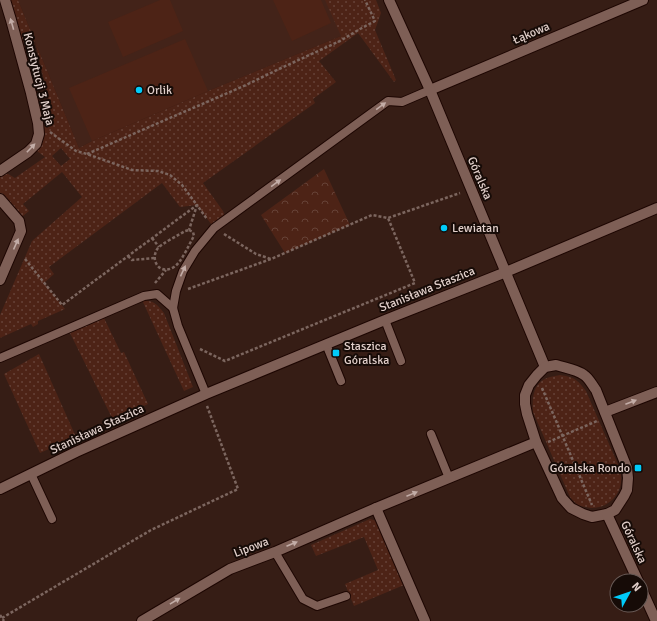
<svg xmlns="http://www.w3.org/2000/svg" width="657" height="621" viewBox="0 0 657 621" font-family="Signika,sans-serif">
<style>
.built{fill:#432319}
.grass{fill:url(#grass-dots);fill-rule:evenodd}
.park{fill:url(#park-crowns)}
.garden{fill:#4d2316}
.lines{fill:none;stroke-linecap:round;stroke-linejoin:round}
.service-casing{stroke:#1d0602;stroke-width:10}
.minor-casing{stroke:#1d0602;stroke-width:12}
.tertiary-casing{stroke:#1d0602;stroke-width:12}
.path{stroke:#7c665f;stroke-width:2.5;stroke-dasharray:3 2;stroke-linecap:butt}
.service{stroke:#7e5f56;stroke-width:8}
.minor{stroke:#7e5f56;stroke-width:10}
.tertiary{stroke:#7e5f56;stroke-width:10}
.oneway{fill:#c3ada7}
.poi-dot{fill:#01cbf9;stroke:#160b07;stroke-width:1.5}
.labels{text-anchor:middle;stroke-width:4;stroke-linejoin:round;paint-order:stroke}
.street-label{font-size:12px;fill:#e1cfca;stroke:#160b07}
.poi-label{font-size:12px;fill:#e1cfca;stroke:#160b07;text-anchor:start}
</style>
<defs>
<pattern id="grass-dots" width="8" height="8" patternUnits="userSpaceOnUse"><rect width="8" height="8" fill="#4d2316"/><path d="M2 2h.1M6 6h.1" fill="none" stroke="#664237" stroke-width="1.8" stroke-linecap="round"/></pattern>
<pattern id="park-crowns" width="20" height="18" patternUnits="userSpaceOnUse"><rect width="20" height="18" fill="#4d2316"/><path d="M2 6a3 3 0 1 1 6 0M12 15a3 3 0 1 1 6 0" fill="none" stroke="#664237"/></pattern>
</defs>
<rect width="100%" height="100%" fill="#361d15"/>
<polygon class="built" points="18,0 365,0 341,36 208,91 92,141 79,148"/>
<g class="grass">
<path d="M5,0H18L79,148L92,141L208,91L341,36L325,0H376L381,13L375,30L396,80L394,82L358,33L319,61L336,82L313,99L315,103L203,183L223,211L226,219L214,228L197,205L180,207L162,183L49,267L54,274L44,283L65,309L38,321V324L33,327L31,324L0,338V315L32,241L82,197L62,172L23,204L29,211L23,216L17,218L0,199V171L1,170L15,178L45,157L33,148L36,144L34,106L49,102L35,41L17,42ZM61,148L70,159L61,166L52,156Z"/>
<path d="M142,300C154,301 156,303 164,313L193,387L184,391Z"/>
<polygon points="103,316 121,353 124,352 148,404 113,420 69,331"/>
<polygon points="39,354 76,437 40,453 4,374"/>
<path d="M560,375C574,377 577,379 586,391L619,467C620,470 621,473 621,476C623,493 609,508 592,508C587,507 581,507 577,504C574,502 572,499 570,497L533,412C532,397 533,382 550,377C553,376 557,376 560,375Z"/>
<polygon points="370,519 377,521 404,585 354,606 345,584 378,570 364,537 316,556 311,545"/>
</g>
<polygon class="park" points="324,169 350,225 285,253 261,215"/>
<g class="garden">
<polygon points="160,0 170,0 183,31 123,57 108,22"/>
<polygon points="273,0 321,0 331,23 292,41"/>
<polygon points="185,39 208,91 92,141 69,88"/>
</g>
<g class="lines">
<g class="service-casing">
<g id="service">
<polyline points="385,320 401,361"/>
<polyline points="326,344 341,381"/>
<polyline points="0,358 144,296 157,294 173,308"/>
<polyline points="206,394 178,326 173,308 176,291 183,271 195,251 214,228 388,101 402,102 430,90"/>
<polyline points="431,434 449,478"/>
<polyline points="31,474 52,519"/>
<polyline points="275,552 303,599 317,606 346,596"/>
</g>
</g>
<g class="minor-casing">
<g id="minor">
<polyline points="430,90 643,0"/>
<polyline points="0,171 28,152 36,144 39,134 38,123 31,93 11,20 5,0"/>
<polyline points="0,199 19,221 21,231 0,280"/>
<polyline points="605,412 657,392"/>
<polyline points="0,489 76,452 206,394 385,320 506,272 657,208"/>
<polyline points="376,508 425,621"/>
<polyline points="142,621 230,569 275,552 376,508 536,442"/>
</g>
</g>
<g class="tertiary-casing">
<g id="tertiary">
<polyline points="389,0 430,90 545,367"/>
<path d="M556,365C565,368 576,369 584,375C589,378 592,385 596,390L627,468L628,478L627,490L624,496L615,510L607,514L592,517L583,514L571,508L562,498L536,442L527,414L525,404V395L529,385L537,375L545,367Z"/>
<polyline points="607,514 638,581"/>
<polyline points="641,588 656,621"/>
</g>
</g>
<g class="path">
<polyline points="50,132 76,151 87,154 132,170 158,171 170,175 182,185 197,205 189,230"/>
<polyline points="87,154 246,85 279,69 340,41 360,29 375,21 365,0"/>
<path d="M189,230L193,232L194,236C189,244 182,262 174,267C160,276 149,260 158,248C161,244 179,235 185,231Z"/>
<polyline points="224,234 256,254 271,259"/>
<polyline points="152,238 159,247"/>
<polyline points="128,256 132,260 155,258"/>
<polyline points="25,259 62,305 197,205 207,219"/>
<polyline points="155,283 166,270"/>
<polyline points="188,289 271,259 372,215 388,218 460,193"/>
<polyline points="200,349 225,361 415,283 388,218"/>
<polyline points="542,388 592,505"/>
<polyline points="548,442 597,421"/>
<polyline points="0,615 4,621"/>
<polyline points="2,618 151,530 238,489 207,406"/>
</g>
<use href="#service" class="service"/>
<use href="#minor" class="minor"/>
<use href="#tertiary" class="tertiary"/>
</g>
<defs><path id="oneway-solid" d="M-6-.8H1V-3.2L6.5 0L1 3.2V.8H-6Z"/></defs>
<g class="oneway">
<use href="#oneway-solid" transform="translate(12 24) rotate(-106)"/>
<use href="#oneway-solid" transform="translate(381 106) rotate(-36)"/>
<use href="#oneway-solid" transform="translate(31 148) rotate(-46)"/>
<use href="#oneway-solid" transform="translate(276 183) rotate(-36)"/>
<use href="#oneway-solid" transform="translate(16 244) rotate(-66)"/>
<use href="#oneway-solid" transform="translate(183 271) rotate(-65)"/>
<use href="#oneway-solid" transform="translate(631 402) rotate(-21)"/>
<use href="#oneway-solid" transform="translate(412 494) rotate(-22)"/>
<use href="#oneway-solid" transform="translate(292 544) rotate(-23)"/>
<use href="#oneway-solid" transform="translate(175 601) rotate(-31)"/>
</g>
<g class="poi-dot">
<circle cx="139" cy="90" r="4"/>
<circle cx="444" cy="228" r="4"/>
<rect x="332" y="349" width="8" height="8" rx="2"/>
<rect x="634" y="464" width="8" height="8" rx="2"/>
</g>
<g class="labels">
<g class="street-label">
<text transform="translate(531 33) rotate(-23)" y="4">Łąkowa</text>
<text transform="translate(39 79) rotate(76)" y="4">Konstytucji 3 Maja</text>
<text transform="translate(480 178) rotate(67)" y="4">Góralska</text>
<text transform="translate(427 289) rotate(-22)" y="4">Stanisława Staszica</text>
<text transform="translate(97 429) rotate(-25)" y="4">Stanisława Staszica</text>
<text transform="translate(634 542) rotate(65)" y="4">Góralska</text>
<text transform="translate(251 547) rotate(-21)" y="4">Lipowa</text>
</g>
<g class="poi-label">
<text x="147" y="94">Orlik</text>
<text x="452" y="232">Lewiatan</text>
<text x="344" y="350">Staszica<tspan x="344" dy="14">Góralska</tspan></text>
<text x="630" y="472" text-anchor="end">Góralska Rondo</text>
</g>
</g>
<g transform="translate(629 593) rotate(50)"><circle r="19" fill="#160b07" stroke="#675955"/>
<path d="M0-3L7 15L0 10L-7 15Z" fill="#01cbf9"/>
<text y="-6" font-size="11" font-weight="bold" text-anchor="middle" fill="#e1cfca">N</text>
</g>
</svg>
